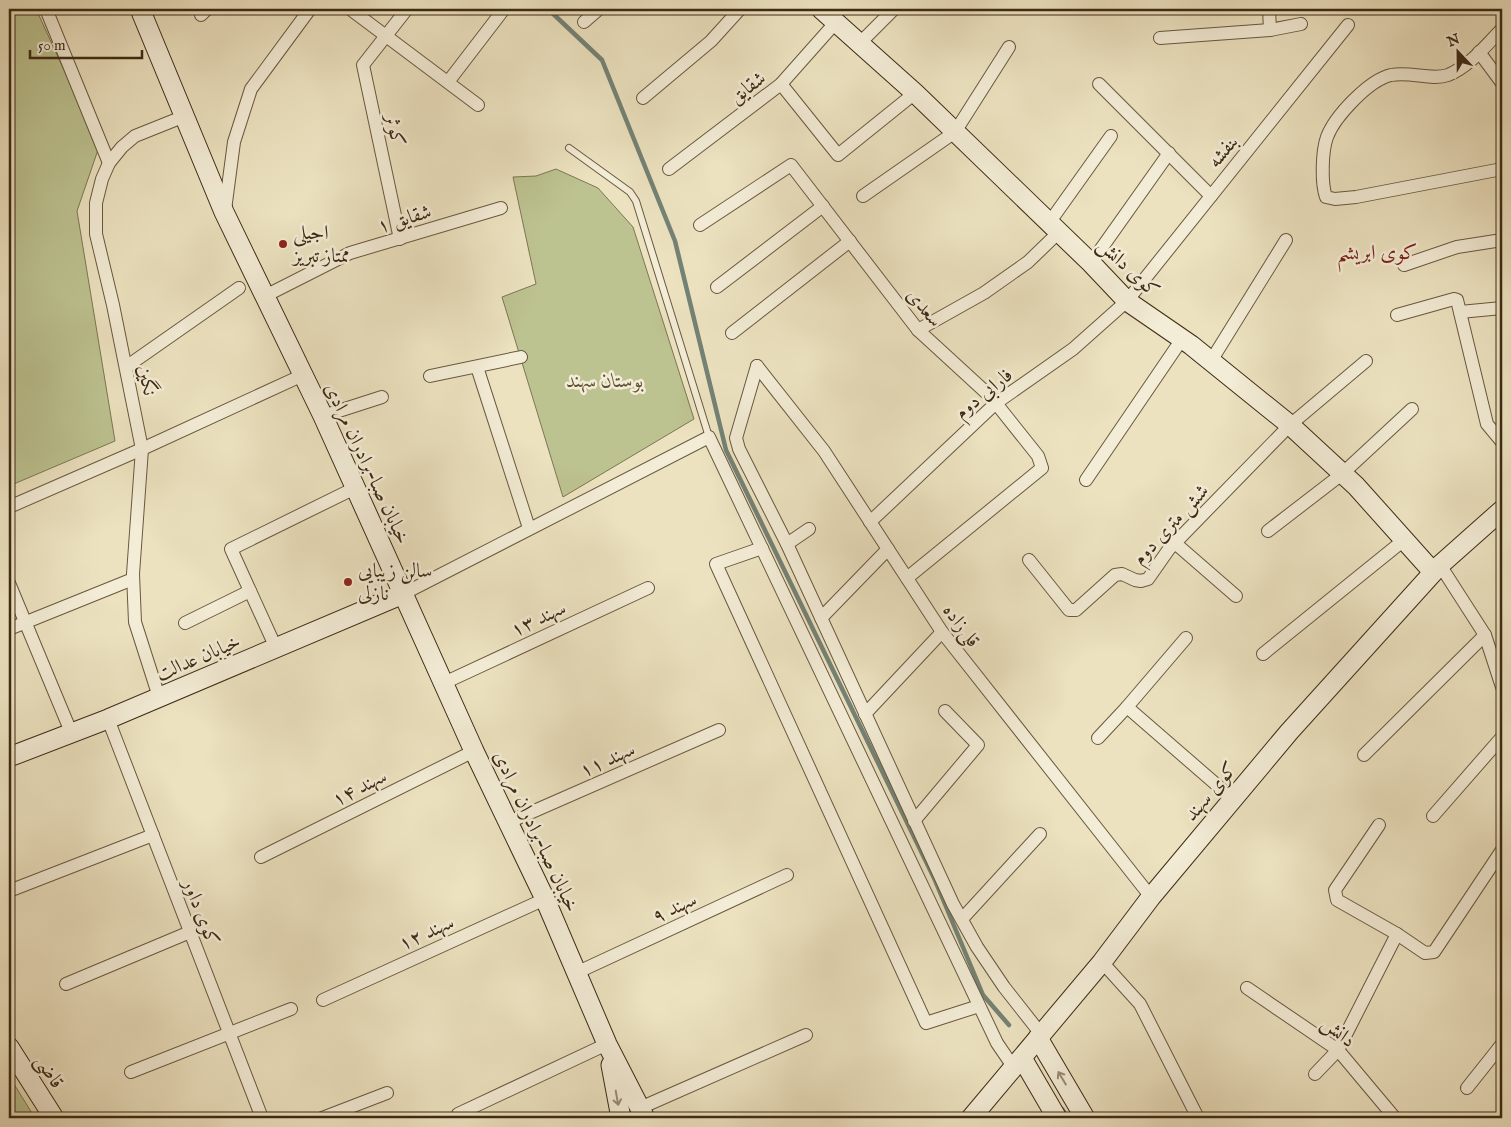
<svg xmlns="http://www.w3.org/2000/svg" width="1511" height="1127" viewBox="0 0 1511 1127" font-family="'IM FELL English',Amiri,serif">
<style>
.green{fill:#bcc290;stroke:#7c7652}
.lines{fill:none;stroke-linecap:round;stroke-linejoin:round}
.stream{stroke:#748275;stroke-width:4.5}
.lane-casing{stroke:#69583f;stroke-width:8}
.street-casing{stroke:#69583f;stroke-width:14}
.secondary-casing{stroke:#3d2a14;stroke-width:21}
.lane{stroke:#f3ecd6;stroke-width:6}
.street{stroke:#f3ecd6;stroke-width:12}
.secondary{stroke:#f3ecd6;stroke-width:19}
.oneway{stroke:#988b75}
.poi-dot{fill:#8f2418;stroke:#f3ecd6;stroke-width:2}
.labels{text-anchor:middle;stroke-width:5;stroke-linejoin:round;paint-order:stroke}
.street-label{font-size:20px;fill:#3d2a14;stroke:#f3ecd6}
.poi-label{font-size:20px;fill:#3d2a14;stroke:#f3ecd6;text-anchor:start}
.park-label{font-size:20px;font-style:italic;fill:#5d5033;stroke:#f3ecd6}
.neighbourhood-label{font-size:21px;fill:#7a1f14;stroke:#f3ecd6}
</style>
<rect width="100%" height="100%" fill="#ece2c0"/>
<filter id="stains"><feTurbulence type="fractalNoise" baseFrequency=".004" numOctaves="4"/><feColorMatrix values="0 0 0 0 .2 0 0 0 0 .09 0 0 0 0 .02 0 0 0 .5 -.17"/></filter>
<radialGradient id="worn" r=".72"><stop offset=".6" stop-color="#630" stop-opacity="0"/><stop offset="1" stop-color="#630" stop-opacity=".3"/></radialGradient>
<g class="green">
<polygon points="9,9 36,9 86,118 100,144 77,211 115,441 9,486"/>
<polygon points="556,169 598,188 633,227 694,419 563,497 502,297 536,284 513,177 536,176"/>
<polygon points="9,1076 35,1118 9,1118"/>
</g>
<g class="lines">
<g class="stream">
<polyline points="548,9 602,60 675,241 726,450 934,878 983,995 1009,1025"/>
<polyline points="1062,1109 1068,1118"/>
</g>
<g class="lane-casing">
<polyline id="lane" points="569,148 630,192 636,201 709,437"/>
</g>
<g class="street-casing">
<g id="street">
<polyline points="46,9 109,163"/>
<polyline points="350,9 478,105"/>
<polyline points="1269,9 1270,30"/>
<polyline points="201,15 207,9"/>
<polyline points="584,22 599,9"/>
<path d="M1502,29C1486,45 1470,66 1448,75C1431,81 1411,71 1391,75C1369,80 1335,116 1327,137C1322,151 1321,183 1326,197L1335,199L1356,197L1502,169"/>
<polyline points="1160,38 1270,30 1301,24"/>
<polyline points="860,43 894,9"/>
<polyline points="1479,52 1502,83"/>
<polyline points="448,82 504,9"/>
<polyline points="781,84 838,155 915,93"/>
<polyline points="1099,84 1211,196"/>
<polyline points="643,98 711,41 740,9"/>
<polyline points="669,169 781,84 836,22"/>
<polyline points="863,196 955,132 1009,47"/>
<polyline points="225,210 234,142 251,89 310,9"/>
<polyline points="1049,223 1111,136"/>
<polyline points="700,225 791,165 918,330 991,397 1038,456 1042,468 907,578"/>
<polyline points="400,239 363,65 407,9"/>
<polyline points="1091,263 1169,153"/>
<polyline points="1404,265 1457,247 1502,240"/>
<polyline points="717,287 823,206"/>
<polyline points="265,296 350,253 501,208"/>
<polyline points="1460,312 1502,308"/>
<polyline points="1397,315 1454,299 1457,300 1487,424 1502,442"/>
<polyline points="918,330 984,293 1028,262 1059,232"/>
<polyline points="732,333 850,241"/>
<polyline points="1211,361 1286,240"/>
<polyline points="757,366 736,438 739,449 787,544 953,904 977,947 1004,987 1041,1034"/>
<polyline points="757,366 824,451 942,632 1151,897"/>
<polyline points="126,367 239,288"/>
<polyline points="477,367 529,528"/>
<polyline points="430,376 521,357"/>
<polyline points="323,416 382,397"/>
<polyline points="1086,480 1182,339"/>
<polyline points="9,507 142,449 303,375"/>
<polyline points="870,522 996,403 1073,349 1127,301 1348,25"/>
<polyline points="1268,531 1342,474 1412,409"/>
<polyline points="1175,543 1236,596"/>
<polyline points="787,544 809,529"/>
<polyline points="762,548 716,564 926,1023 979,1006"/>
<polyline points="1029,560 1069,610 1076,610 1115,575 1122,574 1135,580 1141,581 1148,579 1169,549 1290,425 1366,361"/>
<polyline points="1440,565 1485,635 1502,687"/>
<polyline points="9,583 71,732"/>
<polyline points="403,594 709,437 997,1043 1014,1068"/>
<polyline points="821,618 888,549"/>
<polyline points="185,623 250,591"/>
<polyline points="9,629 133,579"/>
<polyline points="276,648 231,549 355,488"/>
<polyline points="1263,654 1404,540"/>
<polyline points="444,683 648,588"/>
<polyline points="159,697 135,622 133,574 142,449 113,305 96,234 96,203 102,179 109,163 122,147 135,136 185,116"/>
<polyline points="1127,707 1233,799"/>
<polyline points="865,714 942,632"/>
<polyline points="108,719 262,1118"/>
<polyline points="1098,738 1127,707 1186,638"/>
<polyline points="1364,755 1485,635"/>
<polyline points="1433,816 1502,737"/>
<polyline points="914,821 978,745 945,711"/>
<polyline points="509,822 719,730"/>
<polyline points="1379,825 1335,890 1337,900 1397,934 1425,953 1434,952 1502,850"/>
<polyline points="261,857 474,751"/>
<polyline points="9,891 153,835"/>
<polyline points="962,919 1040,834"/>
<polyline points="1102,962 1140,1004 1198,1118"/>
<polyline points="578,972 787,875"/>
<polyline points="66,984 190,932"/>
<polyline points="1247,988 1338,1050 1395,1118"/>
<polyline points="323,1000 545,899"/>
<polyline points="131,1072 291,1009"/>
<polyline points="1315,1074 1338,1050 1397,934"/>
<polyline points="1467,1088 1502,1044"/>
<polyline points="640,1108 806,1035"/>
<polyline points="458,1114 607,1044"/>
<polyline points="322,1118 387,1093"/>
</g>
</g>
<g class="secondary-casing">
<g id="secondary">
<polyline points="140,9 224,212 323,416 474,751 545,899 607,1044 645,1118"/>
<polyline points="821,9 915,93 1091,263 1127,301 1191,345 1290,425 1356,486 1433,572"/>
<polyline points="9,757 108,719 403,594"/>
<polyline points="1038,1038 1085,1118"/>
<polyline points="9,1047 54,1118"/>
<polyline points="1022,1058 1057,1118"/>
<polyline points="611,1065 621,1118"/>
<polyline points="971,1118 1102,962 1151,897 1289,732 1440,565 1502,510"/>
</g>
</g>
<use href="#lane" class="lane"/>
<use href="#street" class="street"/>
<use href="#secondary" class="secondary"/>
</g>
<defs><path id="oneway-shaft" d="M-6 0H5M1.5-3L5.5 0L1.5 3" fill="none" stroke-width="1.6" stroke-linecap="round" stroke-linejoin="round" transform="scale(1.25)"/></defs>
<g class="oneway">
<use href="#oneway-shaft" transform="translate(1062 1078) rotate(-121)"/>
<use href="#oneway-shaft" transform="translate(617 1098) rotate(80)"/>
</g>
<g class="poi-dot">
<circle cx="283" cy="244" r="5"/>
<circle cx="348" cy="582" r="5"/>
</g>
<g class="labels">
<g class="street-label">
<text transform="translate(747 87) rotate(-37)" y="7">شقایق</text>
<text transform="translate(396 130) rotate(78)" y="7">کوثر</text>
<text transform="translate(1222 151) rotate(-51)" y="7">بنفشه</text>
<text transform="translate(404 218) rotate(-17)" y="7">شقایق ۱</text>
<text transform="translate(1129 267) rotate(43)" y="7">کوی دانش</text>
<text transform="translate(925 307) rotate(50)" y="7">سعدی</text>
<text transform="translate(148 380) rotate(78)" y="7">نگین</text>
<text transform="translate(983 393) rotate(-39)" y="7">فارابی دوم</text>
<text transform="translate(368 463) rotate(65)" y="7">خیابان صبا-برادران مرادی</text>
<text transform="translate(1170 524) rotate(-47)" y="7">شش متری دوم</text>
<text transform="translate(538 618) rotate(-25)" y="7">سهند ۱۳</text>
<text transform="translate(962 625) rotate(54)" y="7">قلی‌زاده</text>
<text transform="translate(198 657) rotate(-23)" y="7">خیابان عدالت</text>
<text transform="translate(607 759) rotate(-24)" y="7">سهند ۱۱</text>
<text transform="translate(359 787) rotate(-27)" y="7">سهند ۱۴</text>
<text transform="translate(1210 791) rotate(-50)" y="7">کوی سهند</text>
<text transform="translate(537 831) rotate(65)" y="7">خیابان صبا-برادران مرادی</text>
<text transform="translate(674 907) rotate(-25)" y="7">سهند ۹</text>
<text transform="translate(202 912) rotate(69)" y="7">کوی داور</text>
<text transform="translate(426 932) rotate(-24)" y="7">سهند ۱۲</text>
<text transform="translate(1339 1031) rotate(39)" y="7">دانش</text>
<text transform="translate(50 1071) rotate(57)" y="7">قاضی</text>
</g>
<g class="poi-label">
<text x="293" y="239">اجیلی<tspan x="293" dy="23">ممتاز تبریز</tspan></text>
<text x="358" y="577">سالن زیبایی<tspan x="358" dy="23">نازلی</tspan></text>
</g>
<g class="park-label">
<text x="605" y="387">بوستان سهند</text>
</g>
<g class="neighbourhood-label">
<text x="1377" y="259">کوی ابریشم</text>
</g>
</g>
<rect width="1511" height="1127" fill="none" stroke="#ece2c0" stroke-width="30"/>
<rect x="10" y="10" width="1491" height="1107" fill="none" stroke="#3d2a14" stroke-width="2.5"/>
<rect x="15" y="15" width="1481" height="1097" fill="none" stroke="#3d2a14"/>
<g transform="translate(1458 52) rotate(338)" stroke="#f3ecd6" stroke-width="4" paint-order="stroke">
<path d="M0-4L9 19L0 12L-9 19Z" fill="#3d2a14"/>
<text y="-8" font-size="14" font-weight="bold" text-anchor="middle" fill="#3d2a14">N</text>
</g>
<path d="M30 50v8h112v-8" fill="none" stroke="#3d2a14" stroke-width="2.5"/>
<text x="38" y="50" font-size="15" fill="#3d2a14" stroke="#f3ecd6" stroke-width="4" paint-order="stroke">50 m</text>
<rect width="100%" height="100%" filter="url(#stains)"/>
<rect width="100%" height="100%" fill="url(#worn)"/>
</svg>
